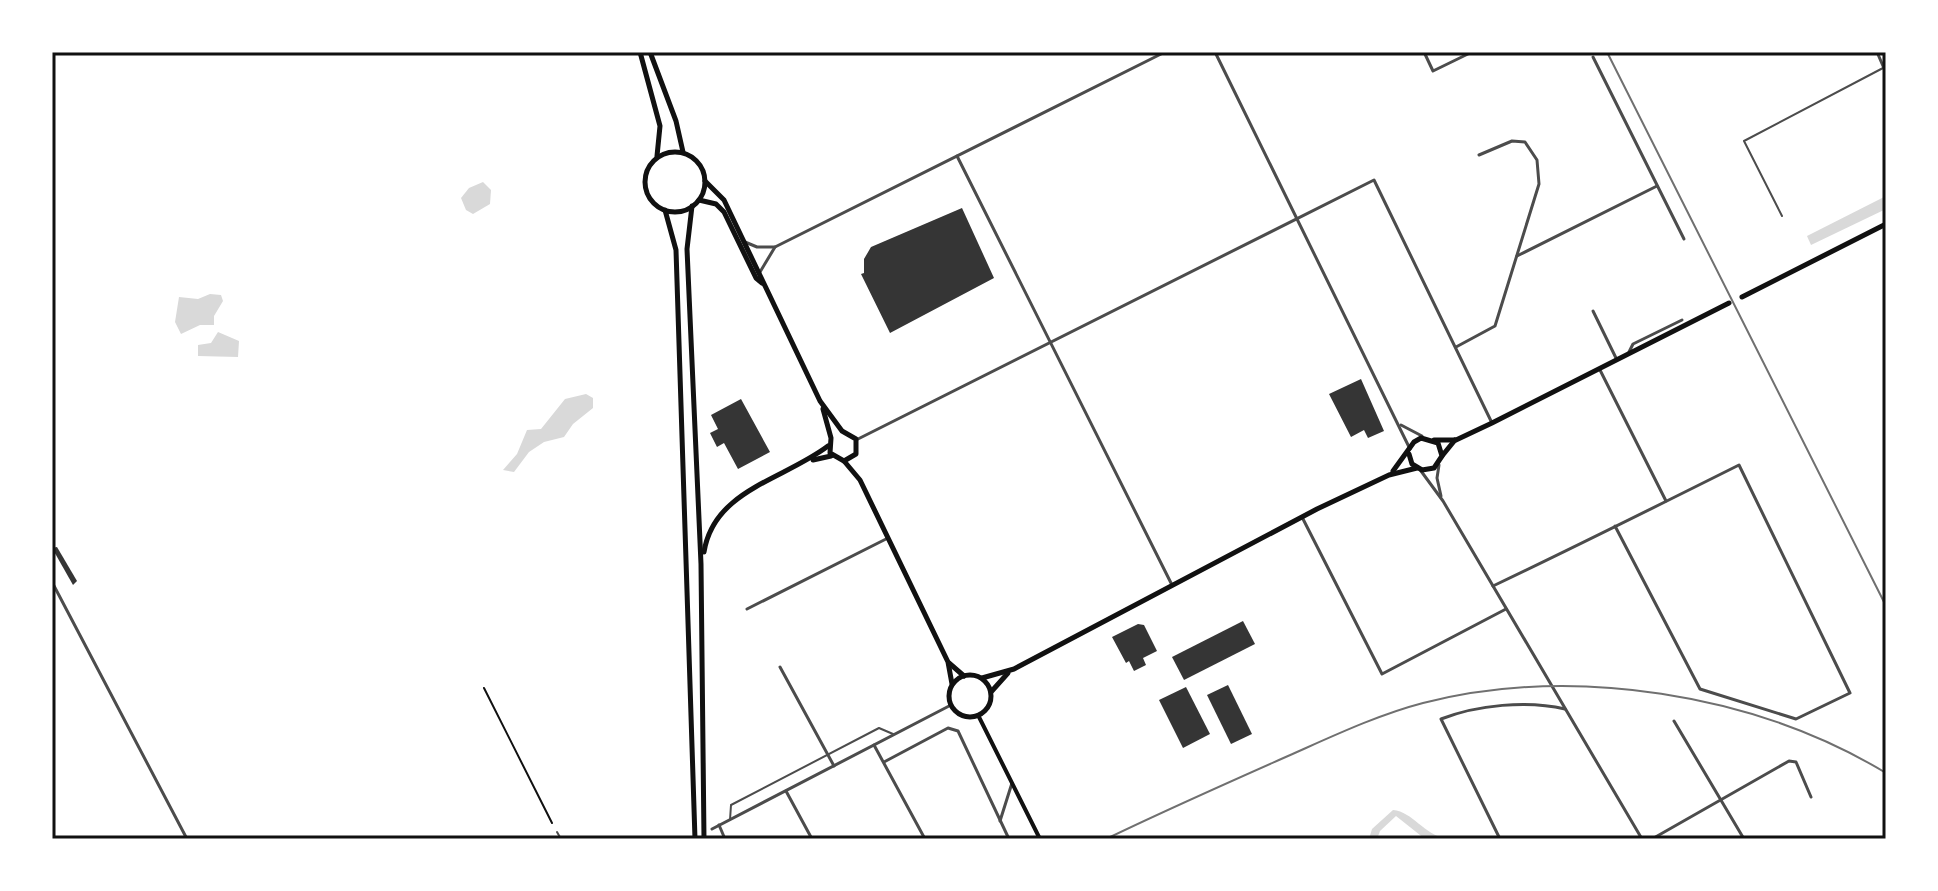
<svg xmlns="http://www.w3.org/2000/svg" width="1938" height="891" viewBox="0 0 1938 891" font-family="Cabin,sans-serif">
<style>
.water{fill:#d9d9d9}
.building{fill:#353535}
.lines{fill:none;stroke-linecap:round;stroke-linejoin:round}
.path{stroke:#111;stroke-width:2}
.service{stroke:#4c4c4c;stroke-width:2}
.minor{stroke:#4c4c4c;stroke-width:3}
.secondary{stroke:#111;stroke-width:4}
.primary{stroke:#111;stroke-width:5}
.rail{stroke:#707070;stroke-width:2}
.neatline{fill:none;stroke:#111;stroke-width:3}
</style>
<rect width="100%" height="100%" fill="#fff"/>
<g class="water">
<polygon points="483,182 491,190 490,204 473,214 466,210 461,198 469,188"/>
<polygon points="1886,196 1886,209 1811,245 1807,236"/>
<polygon points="210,294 221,295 223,301 214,316 214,325 200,325 181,334 175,322 179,297 198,299"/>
<polygon points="218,332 239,341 238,357 198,356 198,345 211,343"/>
<polygon points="586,394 593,398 593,408 573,424 564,437 544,442 529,452 514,472 503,470 517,454 527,430 541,429 565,399"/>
<path d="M1393,810C1413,812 1423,834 1447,839H1425L1396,816L1380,831L1377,839H1369L1372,829Z"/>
</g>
<g class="building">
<polygon points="962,208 994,278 890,333 861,274 864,273 864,259 871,247"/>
<polygon points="1361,379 1384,431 1368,438 1364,430 1351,437 1329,394"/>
<polygon points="741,399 770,452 738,469 724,443 717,447 710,433 718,429 711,415"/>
<polygon points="57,547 77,581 73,585 52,548"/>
<polygon points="1243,621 1255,644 1184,680 1172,657"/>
<polygon points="1138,624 1144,625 1157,651 1143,658 1146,665 1134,671 1129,661 1126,663 1112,637"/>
<polygon points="1228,685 1252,734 1231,744 1207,695"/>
<polygon points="1186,687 1210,734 1183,748 1159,700"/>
</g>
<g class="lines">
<polyline class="path" points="484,688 552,823"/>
<g class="service">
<polyline points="1782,216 1744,141 1883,68"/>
<polyline points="730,820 731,805 879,728 893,734"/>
<polyline points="557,832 561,839"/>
</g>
<g class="minor">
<polyline points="1215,52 1410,449"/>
<polyline points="1424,52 1433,71 1472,52"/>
<polyline points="1877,52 1886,73"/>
<polyline points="1593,57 1684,239"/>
<polyline points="957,156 1172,585"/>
<polyline points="745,242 757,247 775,247 1165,52"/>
<polyline points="1517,256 1657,186"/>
<polyline points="760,272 775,247"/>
<polyline points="1593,311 1616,358"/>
<polyline points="1456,347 1495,326 1539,184 1537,160 1525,142 1512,141 1479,155"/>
<polyline points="1629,352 1633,344 1682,320"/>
<polyline points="1600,370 1666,501"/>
<polyline points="1401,425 1422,436"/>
<polyline points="858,439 1374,180 1492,423"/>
<polyline points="1439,465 1437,478 1441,496"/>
<polyline points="1421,471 1443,501 1642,839"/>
<polyline points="1302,517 1382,674 1506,609"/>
<polyline points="52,582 187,839"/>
<path d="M1493,586C1575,547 1657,506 1739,465L1850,693L1796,719L1700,689L1615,526"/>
<polyline points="747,609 888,538"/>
<polyline points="780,667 834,766"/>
<polyline points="1674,721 1744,839"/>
<polyline points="874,745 925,839"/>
<polyline points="884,762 948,728 958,731 1009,839"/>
<polyline points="786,791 812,839"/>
<polyline points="1000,821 1012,783"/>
<polyline points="719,825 725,839"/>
<polyline points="712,829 951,705"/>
<path d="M1500,839L1441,719C1477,705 1527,700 1565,709"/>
<polyline points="1652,839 1789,761 1796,762 1811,797"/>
</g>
<polyline class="secondary" points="978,715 1040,839"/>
<g class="primary">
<polyline points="640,52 660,126 657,156"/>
<polyline points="650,52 676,121 683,152"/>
<circle cx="675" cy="182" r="30"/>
<polyline points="705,181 724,200 820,401 842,431 856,439 856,454 844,461"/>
<polyline points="699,200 716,204 724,212 756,278 762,283"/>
<polyline points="692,206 687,249 701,564 704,839"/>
<polyline points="665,210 676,250 695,839"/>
<polyline points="1742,297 1886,224"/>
<polyline points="823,409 831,438 830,453 844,461 860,480 948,662 952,684"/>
<polyline points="1434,440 1456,440 1492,423 1729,303"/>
<polyline points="1442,456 1455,440"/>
<polyline points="813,460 831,456"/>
<polyline points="1393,471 1414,442 1421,438 1438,443 1442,456 1434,468 1422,470 1412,464 1409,454"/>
<path d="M704,552C714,490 783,480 828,446"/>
<polyline points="949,663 964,676"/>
<circle cx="970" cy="696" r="21"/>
<polyline points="982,678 1014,669 1317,509 1389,475 1417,468"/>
<polyline points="991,692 1008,673"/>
</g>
<g class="rail">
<polyline points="1607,52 1886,606"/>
<path d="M1106,839C1166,810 1227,783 1288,756C1331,737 1377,715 1423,703C1573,665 1754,693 1886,773"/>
</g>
</g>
<rect width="1938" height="891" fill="none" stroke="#ffffff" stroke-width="108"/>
<rect x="54" y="54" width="1830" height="783" class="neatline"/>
</svg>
